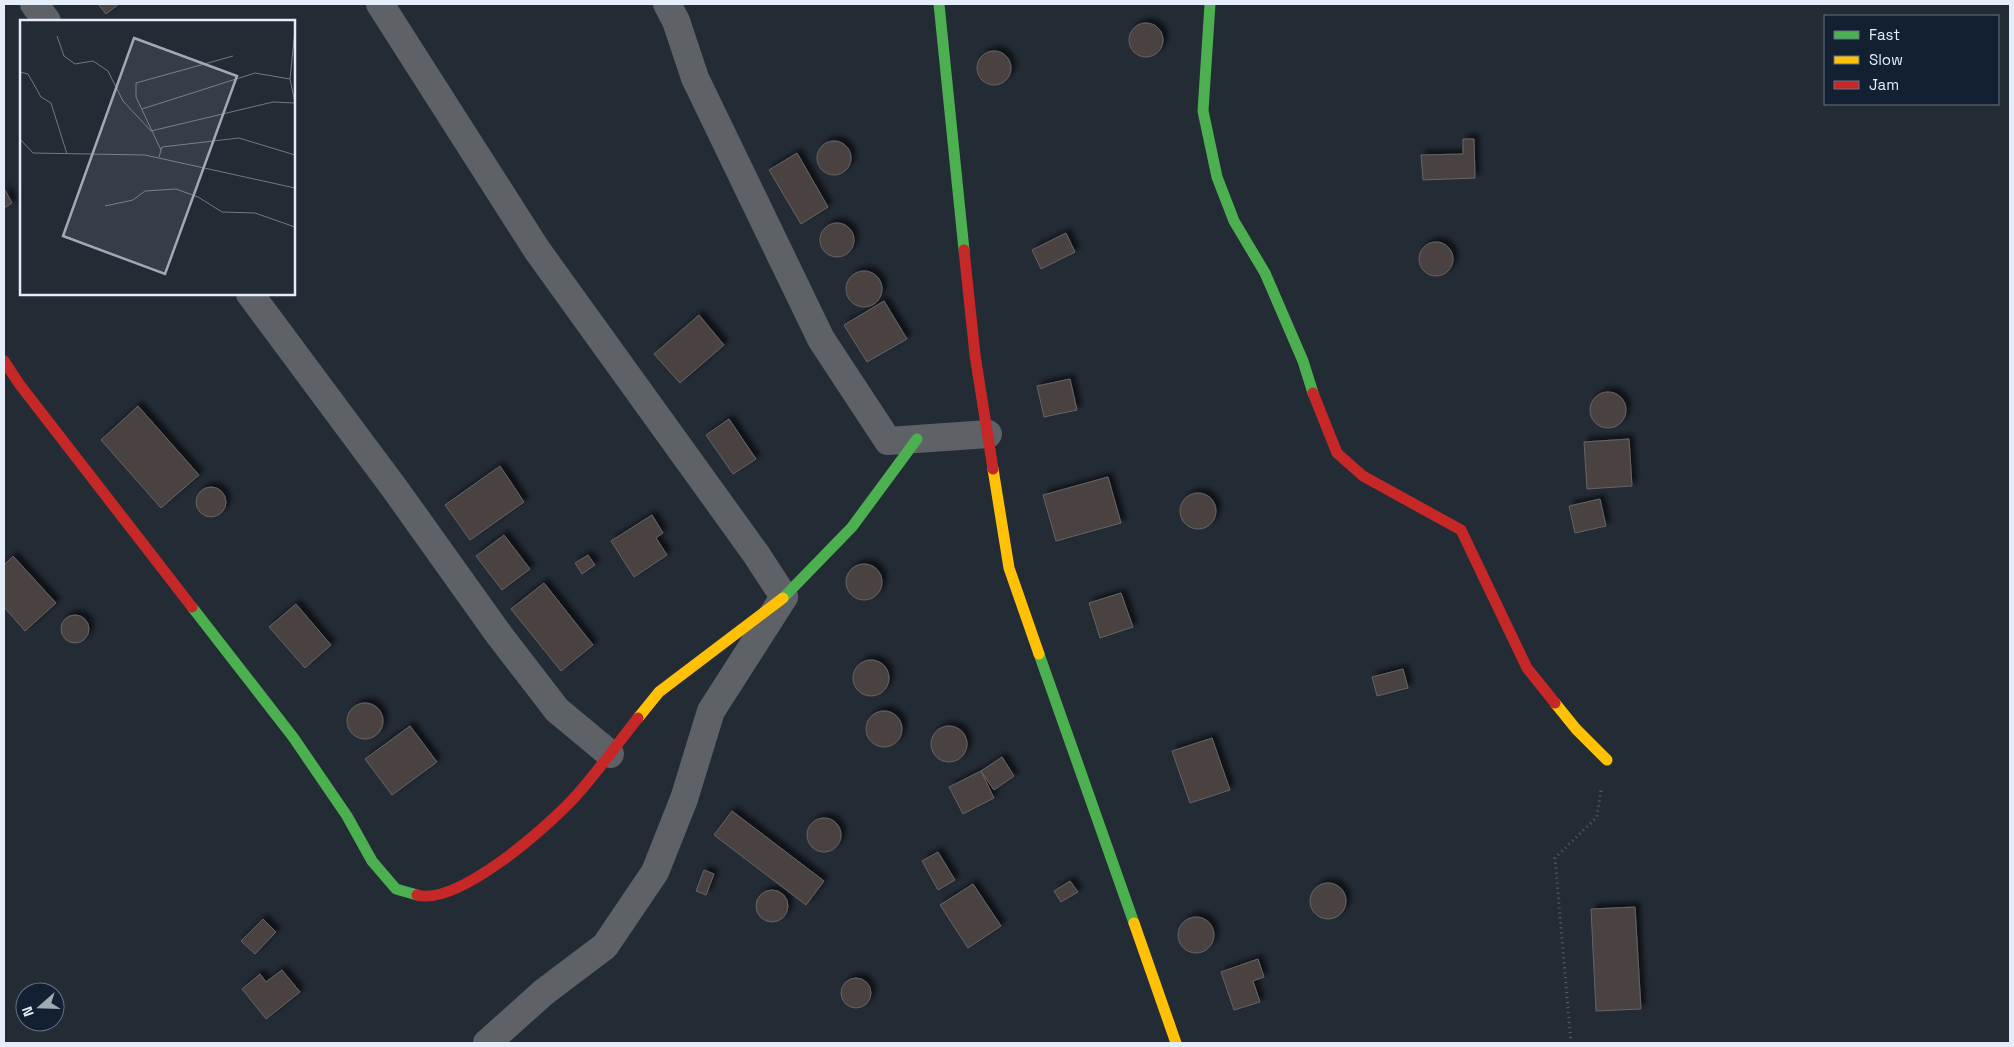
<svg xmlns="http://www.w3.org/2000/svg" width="2014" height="1047" viewBox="0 0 2014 1047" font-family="'Space Grotesk',sans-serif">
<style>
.building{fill:#4a4241;stroke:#656465;filter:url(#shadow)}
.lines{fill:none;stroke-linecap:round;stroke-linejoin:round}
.path{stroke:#5d6167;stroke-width:3;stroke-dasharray:1 4;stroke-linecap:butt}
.street{stroke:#5e6266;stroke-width:28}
.fast{stroke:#4caf50;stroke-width:11}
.slow{stroke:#ffc107;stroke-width:11}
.jam{stroke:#c62828;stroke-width:11}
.inset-road{fill:none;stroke:#707984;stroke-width:1}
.view{fill:#a0aab5;fill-opacity:0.15;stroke:#a0aab5;stroke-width:2.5}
.inset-edge{fill:none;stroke:#e4eefa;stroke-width:2.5}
</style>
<defs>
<filter id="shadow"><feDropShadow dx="4.5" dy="-4.5" stdDeviation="2.5" flood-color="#0009"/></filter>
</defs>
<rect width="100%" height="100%" fill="#232b35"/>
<g class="building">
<polygon points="98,4 119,4 106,14"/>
<circle cx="1146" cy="40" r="17"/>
<circle cx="994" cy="68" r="17"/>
<polygon points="1463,139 1474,139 1475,178 1423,180 1421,155 1463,154"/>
<circle cx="834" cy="158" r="17"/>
<polygon points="797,153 828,207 801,224 769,170"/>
<polygon points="4,188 12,203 4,208"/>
<circle cx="837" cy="240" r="17"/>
<polygon points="1066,233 1075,252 1041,269 1032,250"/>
<circle cx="1436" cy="259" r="17"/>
<circle cx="864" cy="289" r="18"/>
<polygon points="884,301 907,339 867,362 844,325"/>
<polygon points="699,315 724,345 680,383 654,354"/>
<polygon points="1070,379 1077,410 1044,417 1037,386"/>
<circle cx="1608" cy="410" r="18"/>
<polygon points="138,406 199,475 161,508 101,440"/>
<polygon points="729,419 756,459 733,474 706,435"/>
<polygon points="1629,439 1632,486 1587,489 1584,442"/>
<polygon points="500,466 524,502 470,540 445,505"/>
<polygon points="1108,477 1121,523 1056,541 1043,495"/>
<circle cx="211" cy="502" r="15"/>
<circle cx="1198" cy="511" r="18"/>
<polygon points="1600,499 1606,526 1575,533 1569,506"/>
<polygon points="652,515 663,533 656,538 667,555 634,577 611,541"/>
<polygon points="504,535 530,569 502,590 476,556"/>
<polygon points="588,555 595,565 582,574 575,563"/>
<polygon points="13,556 56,603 25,631 4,607 4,565"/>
<circle cx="864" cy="582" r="18"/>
<polygon points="544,583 593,645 561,671 511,609"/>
<polygon points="1121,593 1133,627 1100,638 1089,603"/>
<polygon points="296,604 331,645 305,668 269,627"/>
<circle cx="75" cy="629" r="14"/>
<circle cx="871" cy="678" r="18"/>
<polygon points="1403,669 1408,688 1377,696 1372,677"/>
<circle cx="365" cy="721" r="18"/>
<circle cx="884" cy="729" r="18"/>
<polygon points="410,726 437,762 392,795 365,759"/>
<circle cx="949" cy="744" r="18"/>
<polygon points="1212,738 1230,790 1190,803 1172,751"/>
<polygon points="1002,757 1014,776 994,790 981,771"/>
<polygon points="981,771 994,798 963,814 949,787"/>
<polygon points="732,811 824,881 806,905 714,835"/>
<circle cx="824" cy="835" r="17"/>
<polygon points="938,852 955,880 938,890 922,861"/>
<polygon points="704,870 714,874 706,895 696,891"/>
<polygon points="1070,881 1078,892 1061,902 1054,891"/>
<circle cx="1328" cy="901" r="18"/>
<polygon points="973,884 1001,926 968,948 940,905"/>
<circle cx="772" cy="906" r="16"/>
<polygon points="1635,907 1641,1009 1596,1011 1591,909"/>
<circle cx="1196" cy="935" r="18"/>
<polygon points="263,919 276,932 255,954 241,941"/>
<polygon points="1258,959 1264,977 1253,981 1260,1002 1234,1010 1221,972"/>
<polygon points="282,970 300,992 266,1019 242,989 260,974 266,982"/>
<circle cx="856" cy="993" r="15"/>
</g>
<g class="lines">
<polyline class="path" points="1571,1043 1555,858 1597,817 1601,790"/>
<g class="street">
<polyline points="34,4 47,21"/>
<polyline points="380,4 537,250 756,554 784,597 711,711 684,799 655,872 605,946 544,992 487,1043"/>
<polyline points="667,4 676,21 695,78 821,339 888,441 988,434"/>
<polyline points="250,294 395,489 500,636 557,710 610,754"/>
</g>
<g class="fast">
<polyline points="939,4 964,250"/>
<polyline points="1210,4 1203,111 1217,177 1234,221 1265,273 1303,361 1313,393"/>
<polyline points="783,598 852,527 917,439"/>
<polyline points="192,607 293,737 347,816 372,861 396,889 417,895"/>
<polyline points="1039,654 1134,923"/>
</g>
<g class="slow">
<polyline points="993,469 1009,568 1039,654"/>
<polyline points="1555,703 1576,729 1607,760"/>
<polyline points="638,718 659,692 783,598"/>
<polyline points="1134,923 1176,1043"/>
</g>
<g class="jam">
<polyline points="964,250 975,355 993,469"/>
<polyline points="4,361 20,385 192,607"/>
<polyline points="1313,393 1337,453 1363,476 1461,530 1527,668 1555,703"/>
<path d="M417,895C458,906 546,828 574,798C597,773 617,744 638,718"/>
</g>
</g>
<g transform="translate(20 20)">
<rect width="275" height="275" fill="#232b35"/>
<path class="inset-road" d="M37,16L44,36L55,44L73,41L88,51L103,81L131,111L253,82L275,83V110M0,52L8,54L21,77L31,83L47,134M275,83L270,59L275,10M122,89L235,53L270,59M0,119L13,133L125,135L275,168M141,130L116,77V63L213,36M139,137L142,127L219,118L275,135M85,186L113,180L125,171L156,169L178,177L202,192L235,193L275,207"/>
<path class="view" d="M114,18L217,56L145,254L43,216Z"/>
<rect width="275" height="275" class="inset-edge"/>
</g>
<rect width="2014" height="1047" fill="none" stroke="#e4eefa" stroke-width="10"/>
<rect x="1824" y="15" width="175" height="90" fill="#122032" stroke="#667282"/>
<rect x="1834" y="31" width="25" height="8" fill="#4caf50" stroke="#667282"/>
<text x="1869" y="40" font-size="15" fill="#e4eefa">Fast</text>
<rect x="1834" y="56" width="25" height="8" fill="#ffc107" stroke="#667282"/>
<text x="1869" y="65" font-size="15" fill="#e4eefa">Slow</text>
<rect x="1834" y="81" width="25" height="8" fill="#c62828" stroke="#667282"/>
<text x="1869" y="90" font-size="15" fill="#e4eefa">Jam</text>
<g transform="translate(40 1007) rotate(250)"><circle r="24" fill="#122032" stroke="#667282"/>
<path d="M0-4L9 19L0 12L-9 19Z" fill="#a0aab5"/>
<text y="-8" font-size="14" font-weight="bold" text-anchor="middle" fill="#e4eefa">N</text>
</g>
</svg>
